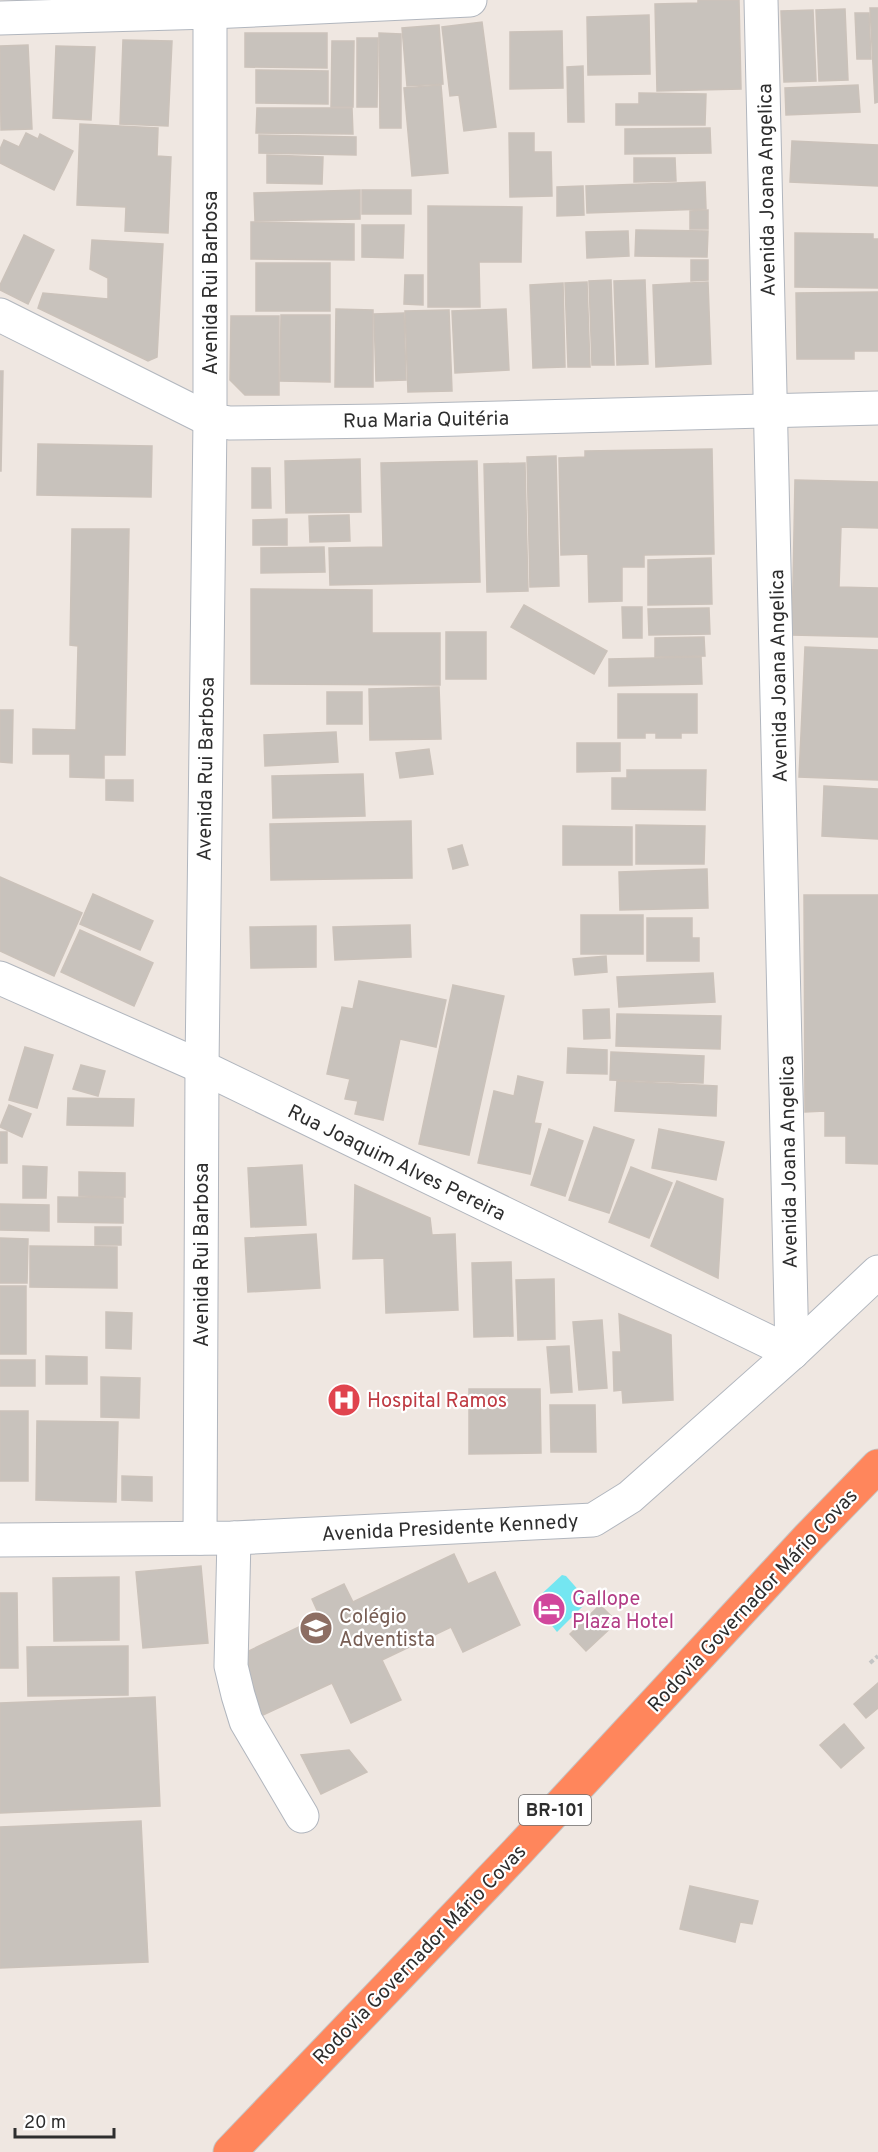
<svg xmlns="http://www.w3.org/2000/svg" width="878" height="2152" viewBox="0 0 878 2152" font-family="Overpass,sans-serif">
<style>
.water{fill:#74e6f1}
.building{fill:#c8c2bc;stroke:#cbc2ba;stroke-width:1.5}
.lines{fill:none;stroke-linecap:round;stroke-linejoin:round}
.street-casing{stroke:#b1b6be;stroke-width:35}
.highway-casing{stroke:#c4c4c4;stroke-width:35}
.path{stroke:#c4c4c4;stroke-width:4;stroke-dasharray:4.5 3;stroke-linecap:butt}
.street{stroke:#fff;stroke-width:33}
.highway{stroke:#ff865c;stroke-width:33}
.labels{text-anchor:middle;stroke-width:4.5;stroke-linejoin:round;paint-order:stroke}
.shield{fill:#fff;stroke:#6d6d6d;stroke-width:1.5}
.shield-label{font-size:18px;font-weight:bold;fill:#2e2e2e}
.street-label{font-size:20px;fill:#2e2e2e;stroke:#fff}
.health-label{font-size:20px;fill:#be3a42;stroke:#fff;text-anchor:start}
.hotel-label{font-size:20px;fill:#b23c85;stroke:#fff;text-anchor:start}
.education-label{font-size:20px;fill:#785e54;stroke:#fff;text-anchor:start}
</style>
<rect width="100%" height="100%" fill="#efe7e1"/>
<polygon class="water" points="562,1575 566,1576 588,1601 557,1632 533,1602"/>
<g class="building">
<polygon points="698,0 739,0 741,89 657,91 655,4 698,3"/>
<polygon points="870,8 878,8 878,102 875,103"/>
<polygon points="845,9 848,80 819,81 816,10"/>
<polygon points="813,10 816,81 784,82 781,11"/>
<polygon points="855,13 869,13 871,59 857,59"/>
<polygon points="649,15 650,74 588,75 587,17"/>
<polygon points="482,22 496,127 464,131 459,95 450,96 442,27"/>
<polygon points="439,25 443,84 407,86 402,28"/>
<polygon points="562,31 563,88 510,89 510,32"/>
<polygon points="245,33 327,33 327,68 245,67"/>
<polygon points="379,33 401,34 401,128 380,128"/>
<polygon points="357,38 378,38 377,107 357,107"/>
<polygon points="123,40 172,41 168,126 120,124"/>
<polygon points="332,41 354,41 353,107 331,107"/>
<polygon points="28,45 32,129 1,130 0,46"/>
<polygon points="56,46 95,47 91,120 53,118"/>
<polygon points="583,66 584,122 568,122 567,67"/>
<polygon points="256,70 328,71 328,104 256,103"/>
<polygon points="441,85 448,173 412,176 404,88"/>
<polygon points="858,85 860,112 786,115 785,88"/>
<polygon points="639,93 706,94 705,125 616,125 616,104 639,104"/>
<polygon points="257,108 352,108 353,134 256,133"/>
<polygon points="80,124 158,128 157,156 171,157 168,233 125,231 126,207 77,205"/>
<polygon points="710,128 711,153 625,154 625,129"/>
<polygon points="26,133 38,139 40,134 73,151 54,190 0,163 0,149 4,140 19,147"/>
<polygon points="509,133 534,133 534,152 551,152 552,196 510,197"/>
<polygon points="259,135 356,137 356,155 259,153"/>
<polygon points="792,141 878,145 878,186 790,182"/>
<polygon points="267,155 323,157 322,184 267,183"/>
<polygon points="634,158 675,158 676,181 634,182"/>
<polygon points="705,182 706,209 587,213 586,186"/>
<polygon points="583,186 584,215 557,216 557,187"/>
<polygon points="360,190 360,219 255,221 254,193"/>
<rect x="362" y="190" width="49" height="24"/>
<polygon points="428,206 522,207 521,262 479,262 480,307 428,307"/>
<polygon points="708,210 708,229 690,229 690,211"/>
<polygon points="251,222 354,224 354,260 251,259"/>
<polygon points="362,225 404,225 403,258 362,257"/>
<polygon points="636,230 708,231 707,257 635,256"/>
<polygon points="628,231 629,256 587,258 586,232"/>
<polygon points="795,233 873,234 873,239 878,239 878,288 795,287"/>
<polygon points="24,235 54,250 28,304 0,290 0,285"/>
<polygon points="92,240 163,244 157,357 148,361 38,308 43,293 108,299 108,278 90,269"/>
<polygon points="691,260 708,260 708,280 691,281"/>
<rect x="256" y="263" width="74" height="48"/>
<polygon points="405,275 423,275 423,305 404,304"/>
<polygon points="611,280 614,365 592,365 589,281"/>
<polygon points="645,280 648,364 617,365 614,281"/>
<polygon points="587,282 590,367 568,367 565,283"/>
<polygon points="708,282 711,364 656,367 653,285"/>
<polygon points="563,283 565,367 533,368 530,285"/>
<polygon points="878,292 878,351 854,351 854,359 797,359 796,293"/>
<polygon points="336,309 373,310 373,387 335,387"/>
<polygon points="506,309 509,370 455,373 452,311"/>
<polygon points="449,310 452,391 408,392 405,311"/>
<polygon points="404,313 406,380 376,381 374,314"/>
<polygon points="281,315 330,315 330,382 280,381"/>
<polygon points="231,316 279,316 279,395 245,395 230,380"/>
<polygon points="0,371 3,371 1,471 0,471"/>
<polygon points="38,444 152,446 151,497 37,495"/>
<polygon points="712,449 714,554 644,555 644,567 622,567 622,601 589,602 588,554 561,555 559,458 585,457 585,451"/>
<polygon points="556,456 559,586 530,587 527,457"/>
<polygon points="360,459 361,512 286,513 285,461"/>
<polygon points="477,461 480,582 330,585 329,548 383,547 381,463"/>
<polygon points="525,463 528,591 487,592 484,464"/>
<polygon points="252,468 270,468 271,508 252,508"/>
<polygon points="795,480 878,482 878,528 841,527 839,587 878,588 878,637 792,635"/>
<polygon points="349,515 350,541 310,542 309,516"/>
<polygon points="287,519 287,545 253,545 253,520"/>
<polygon points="72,529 129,529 125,755 104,755 104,778 70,777 70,754 33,754 33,729 76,730 78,646 70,645"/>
<polygon points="324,547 325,572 261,573 261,548"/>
<polygon points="711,558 712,604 648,605 648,560"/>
<polygon points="251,589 372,590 372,633 440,633 440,685 251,684"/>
<polygon points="524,605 607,651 594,674 511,627"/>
<polygon points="622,607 642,607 642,638 623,638"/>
<polygon points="709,608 710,634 649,635 648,609"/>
<rect x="446" y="632" width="40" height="47"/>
<polygon points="704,637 705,656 655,657 655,638"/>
<polygon points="805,647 878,650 878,780 799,777"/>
<polygon points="701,657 702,684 609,686 609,659"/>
<polygon points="439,687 441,739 370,740 369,689"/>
<rect x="327" y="692" width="35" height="32"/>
<polygon points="618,694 697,694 697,733 681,733 681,738 656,738 656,733 645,733 645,738 618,738"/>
<polygon points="0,710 13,710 12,763 0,762"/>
<polygon points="336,732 338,762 265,766 264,735"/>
<polygon points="577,743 620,743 620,771 577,772"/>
<polygon points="429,749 433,774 400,778 396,753"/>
<polygon points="627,770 706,770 705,810 612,809 612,778 627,778"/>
<polygon points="363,774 365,816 273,818 272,776"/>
<polygon points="106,780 133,780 133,801 106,800"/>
<polygon points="824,786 878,789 878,839 822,836"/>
<polygon points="411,821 412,878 271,880 270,824"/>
<polygon points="636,825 705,826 704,864 636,864"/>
<polygon points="563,826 632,827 632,865 563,865"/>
<polygon points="462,845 468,865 453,869 448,849"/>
<polygon points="707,869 708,908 620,910 619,872"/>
<polygon points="0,877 82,913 54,976 0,951"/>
<polygon points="93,894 153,921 140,950 80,924"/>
<polygon points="804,895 878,895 878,1164 846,1163 846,1136 825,1136 825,1111 805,1112"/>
<rect x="581" y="915" width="62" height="39"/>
<polygon points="647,918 692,918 692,938 699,938 699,961 647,961"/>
<polygon points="410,925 411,957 335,960 333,927"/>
<polygon points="316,926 316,967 251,968 250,927"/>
<polygon points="80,930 153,963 134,1006 61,972"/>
<polygon points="606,956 607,972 575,975 573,959"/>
<polygon points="713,973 715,1002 619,1007 617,977"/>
<polygon points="359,981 446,1000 436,1047 400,1039 383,1120 355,1114 358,1101 345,1099 350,1079 327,1074 342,1007 353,1009"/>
<polygon points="453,985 504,996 469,1155 419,1144"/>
<polygon points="609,1009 610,1038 584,1039 583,1010"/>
<polygon points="617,1014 721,1016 720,1049 616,1046"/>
<polygon points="25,1047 53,1055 37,1108 9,1100"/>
<polygon points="568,1048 607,1050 607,1074 567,1073"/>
<polygon points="611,1052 704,1056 703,1083 610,1080"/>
<polygon points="81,1065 105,1071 98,1096 73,1089"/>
<polygon points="518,1076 543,1082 534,1123 541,1124 530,1174 478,1163 494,1091 514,1096"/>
<polygon points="617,1081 717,1086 716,1116 615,1111"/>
<polygon points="68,1098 134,1099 133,1126 67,1125"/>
<polygon points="9,1105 31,1114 22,1137 0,1127"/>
<polygon points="594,1127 634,1140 609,1213 569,1200"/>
<polygon points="549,1129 583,1141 565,1196 531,1185"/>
<polygon points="659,1129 724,1142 716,1180 652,1168"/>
<rect x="0" y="1132" width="7" height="31"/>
<polygon points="302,1165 306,1225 251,1227 248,1168"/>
<polygon points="23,1166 47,1167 46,1198 23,1198"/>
<polygon points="631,1167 672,1183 649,1238 609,1222"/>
<polygon points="79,1172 125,1173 125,1197 79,1196"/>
<polygon points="677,1181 723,1199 718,1278 651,1246"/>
<polygon points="355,1185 430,1218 432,1235 455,1234 458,1310 386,1313 384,1258 353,1259"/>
<polygon points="58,1197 123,1198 123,1223 58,1222"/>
<polygon points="0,1204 49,1205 49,1231 0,1230"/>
<rect x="95" y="1227" width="26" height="18"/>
<polygon points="316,1234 320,1288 248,1292 245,1238"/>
<polygon points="0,1238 28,1239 27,1283 0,1283"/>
<polygon points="30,1246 117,1247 117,1288 30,1287"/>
<polygon points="511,1262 513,1336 474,1337 472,1263"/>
<polygon points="554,1279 555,1339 518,1340 516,1280"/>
<rect x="0" y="1286" width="26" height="68"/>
<polygon points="106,1312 132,1313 131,1349 106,1348"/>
<polygon points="619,1314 671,1335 673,1400 623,1403 622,1390 614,1391 613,1352 621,1352"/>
<polygon points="602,1320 607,1388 579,1390 573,1322"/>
<polygon points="569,1346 572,1392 551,1393 547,1347"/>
<polygon points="46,1356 87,1357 87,1384 46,1384"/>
<rect x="0" y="1360" width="35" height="26"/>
<polygon points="101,1377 140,1378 139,1418 101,1417"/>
<polygon points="469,1389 540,1389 541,1453 469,1454"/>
<polygon points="550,1405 595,1405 596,1452 551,1452"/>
<rect x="0" y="1411" width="28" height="70"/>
<polygon points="37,1421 118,1422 116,1502 36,1500"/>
<polygon points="122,1476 152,1477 152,1501 122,1500"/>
<polygon points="454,1554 468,1584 495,1572 520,1625 463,1652 451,1627 382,1660 401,1700 351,1723 332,1683 263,1715 236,1657 320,1617 312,1599 344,1584 353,1602"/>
<polygon points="201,1566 208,1643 143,1648 136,1572"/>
<polygon points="119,1577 119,1640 54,1641 53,1578"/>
<polygon points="0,1593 17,1593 18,1668 0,1668"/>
<polygon points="600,1605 617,1622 586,1651 570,1634"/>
<polygon points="128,1646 128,1695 28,1696 27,1647"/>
<polygon points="878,1683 878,1708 866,1718 854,1704"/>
<polygon points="155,1697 160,1806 0,1813 0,1703"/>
<polygon points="844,1724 864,1748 841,1768 820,1745"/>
<polygon points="349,1750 367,1772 321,1794 301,1755"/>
<polygon points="141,1821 148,1962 0,1968 0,1827"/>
<polygon points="690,1886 758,1901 752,1924 740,1922 735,1942 680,1929"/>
</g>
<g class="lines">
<g class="street-casing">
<g id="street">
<polyline points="761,0 792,1353"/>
<polyline points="0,18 210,12 470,0"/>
<polyline points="0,315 210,420 230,423 382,421 878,408"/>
<polyline points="0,978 202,1067 792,1353"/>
<polyline points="200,1538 202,1067 210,420 210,0"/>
<polyline points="234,1538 231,1666 238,1695 246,1721 302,1816"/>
<polyline points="0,1540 234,1538 593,1520 630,1497 792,1353 878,1272"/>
</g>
</g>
<g class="highway-casing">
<polyline id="highway" points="230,2152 517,1852 809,1537 878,1466"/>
</g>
<polyline class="path" points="870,1663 878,1656"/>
<use href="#street" class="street"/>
<use href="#highway" class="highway"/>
</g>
<defs>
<g id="hospital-disc" transform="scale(1.725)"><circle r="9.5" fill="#e0444e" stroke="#fff"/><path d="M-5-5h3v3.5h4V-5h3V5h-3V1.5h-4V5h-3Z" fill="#fff"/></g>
<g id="hotel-disc" transform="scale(1.725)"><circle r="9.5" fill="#d1479c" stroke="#fff"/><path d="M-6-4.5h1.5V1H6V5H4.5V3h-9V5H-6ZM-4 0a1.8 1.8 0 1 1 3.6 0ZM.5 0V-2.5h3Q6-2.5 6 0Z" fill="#fff"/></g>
<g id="school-disc" transform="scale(1.725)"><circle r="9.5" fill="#8d6e63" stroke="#fff"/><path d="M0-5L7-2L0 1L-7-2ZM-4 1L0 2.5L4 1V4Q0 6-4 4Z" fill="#fff"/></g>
</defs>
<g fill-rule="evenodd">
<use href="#hospital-disc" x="344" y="1400"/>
<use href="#hotel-disc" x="549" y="1609"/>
<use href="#school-disc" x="316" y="1628"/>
</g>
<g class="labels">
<rect class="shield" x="519" y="1795" width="72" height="30" rx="4.5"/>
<g class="shield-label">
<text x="555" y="1816">BR-101</text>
</g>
<g class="street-label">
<text transform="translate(766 190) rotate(-91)" y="7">Avenida Joana Angelica</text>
<text transform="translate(210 283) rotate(-90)" y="7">Avenida Rui Barbosa</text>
<text transform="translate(426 419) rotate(-1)" y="7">Rua Maria Quitéria</text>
<text transform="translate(778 676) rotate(-91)" y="7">Avenida Joana Angelica</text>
<text transform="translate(205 769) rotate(-89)" y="7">Avenida Rui Barbosa</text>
<text transform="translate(397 1162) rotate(26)" y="7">Rua Joaquim Alves Pereira</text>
<text transform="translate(788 1162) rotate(-91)" y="7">Avenida Joana Angelica</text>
<text transform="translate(201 1255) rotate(-90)" y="7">Avenida Rui Barbosa</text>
<text transform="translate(450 1527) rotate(-3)" y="7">Avenida Presidente Kennedy</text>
<text transform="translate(752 1600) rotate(-47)" y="7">Rodovia Governador Mário Covas</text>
<text transform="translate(419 1954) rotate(-46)" y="7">Rodovia Governador Mário Covas</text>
</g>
<g class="health-label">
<text x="367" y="1407">Hospital Ramos</text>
</g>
<g class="hotel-label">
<text x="572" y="1605">Gallope<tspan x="572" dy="23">Plaza Hotel</tspan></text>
</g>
<g class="education-label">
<text x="339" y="1623">Colégio<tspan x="339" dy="23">Adventista</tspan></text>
</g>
</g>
<path d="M15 2128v9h99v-9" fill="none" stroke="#2e2e2e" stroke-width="3"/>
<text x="24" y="2128" font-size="18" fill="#2e2e2e" stroke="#ffffff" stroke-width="4.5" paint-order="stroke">20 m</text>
</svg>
